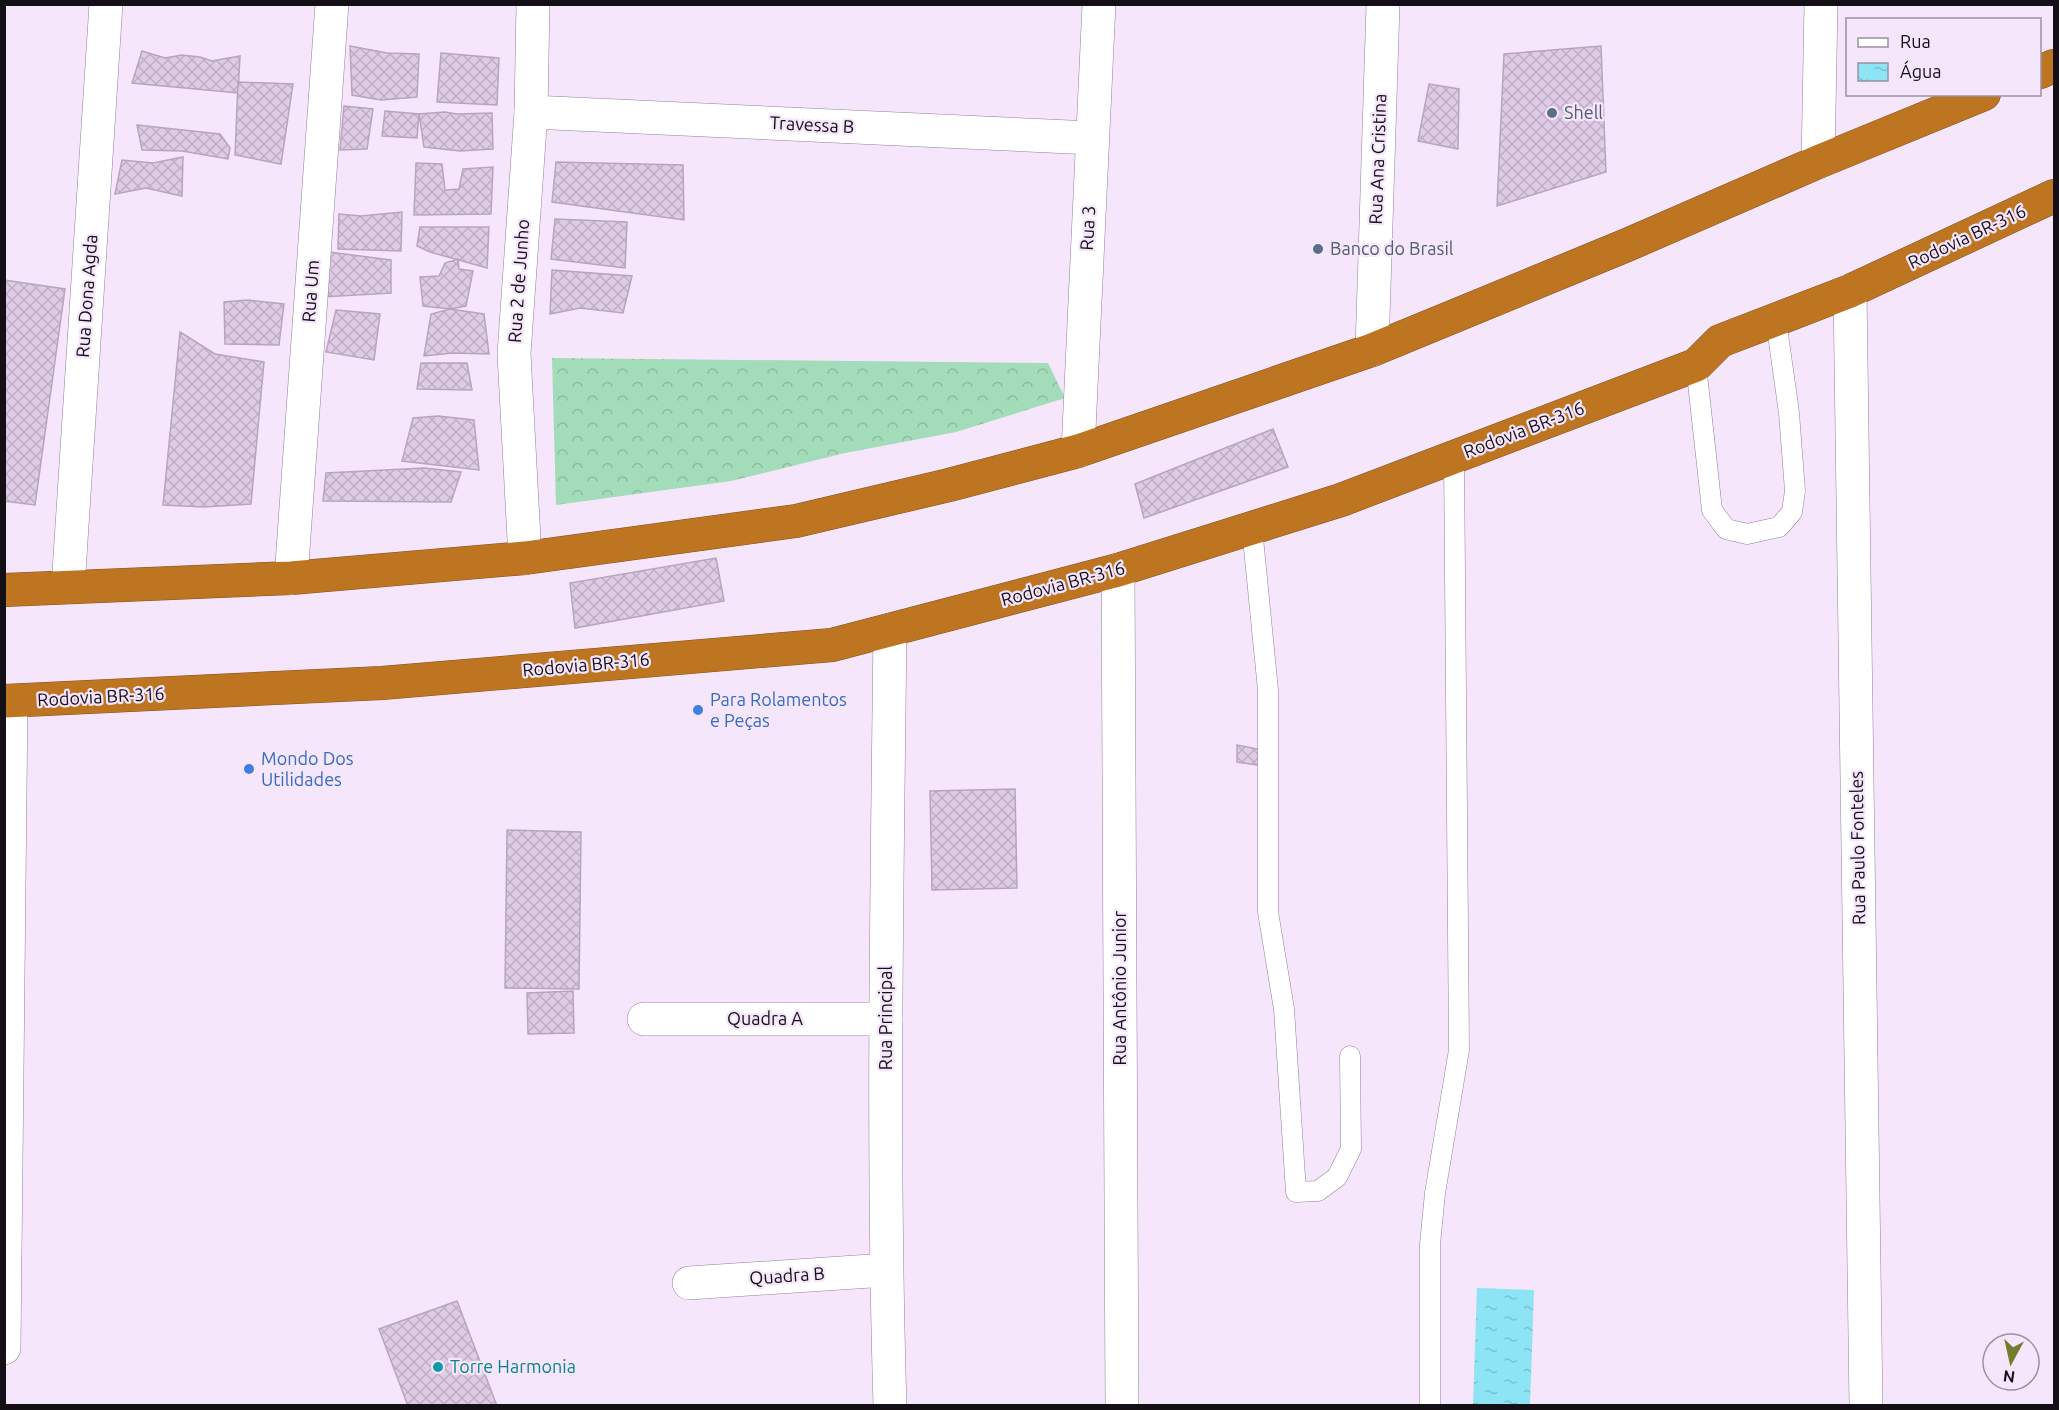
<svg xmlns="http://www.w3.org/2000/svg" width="2059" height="1410" viewBox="0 0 2059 1410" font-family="Ubuntu,sans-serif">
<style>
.forest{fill:url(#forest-crowns)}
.water{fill:url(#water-ripples)}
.building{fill:url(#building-cross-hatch);stroke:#b8a4be;stroke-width:1.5}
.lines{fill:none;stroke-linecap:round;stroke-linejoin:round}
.lane-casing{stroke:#928099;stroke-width:21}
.street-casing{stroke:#928099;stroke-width:34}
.secondary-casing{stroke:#928099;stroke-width:34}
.highway-casing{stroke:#82511e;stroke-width:34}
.lane{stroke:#fff;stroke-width:20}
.street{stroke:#fff;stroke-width:33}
.secondary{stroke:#fff;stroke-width:33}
.highway{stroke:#be7521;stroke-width:33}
.service-dot{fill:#5c6f8a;stroke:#f6e6fc;stroke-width:2}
.shop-dot{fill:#3f7fe0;stroke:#f6e6fc;stroke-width:2}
.culture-dot{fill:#0f9aa8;stroke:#f6e6fc;stroke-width:2}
.labels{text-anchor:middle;stroke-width:4.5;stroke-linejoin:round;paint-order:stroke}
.service-label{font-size:18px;fill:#4e5e75;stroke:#f6e6fc;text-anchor:start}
.street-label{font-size:18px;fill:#140e17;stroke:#f6e6fc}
.shop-label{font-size:18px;fill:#366cbe;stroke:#f6e6fc;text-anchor:start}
.culture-label{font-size:18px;fill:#0d838f;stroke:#f6e6fc;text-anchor:start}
</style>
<defs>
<pattern id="forest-crowns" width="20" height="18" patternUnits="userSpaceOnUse" patternTransform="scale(1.5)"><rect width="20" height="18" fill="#a3dcb9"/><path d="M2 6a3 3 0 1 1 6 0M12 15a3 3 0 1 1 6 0" fill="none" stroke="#8bbc9e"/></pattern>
<pattern id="water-ripples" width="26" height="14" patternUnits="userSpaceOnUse" patternTransform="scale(1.5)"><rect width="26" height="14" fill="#8ce4f4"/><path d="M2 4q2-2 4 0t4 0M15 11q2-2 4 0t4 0" fill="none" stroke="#78c2d0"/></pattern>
<pattern id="building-cross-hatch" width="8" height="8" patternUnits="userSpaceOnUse" patternTransform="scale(1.5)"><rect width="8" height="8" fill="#e0cbe6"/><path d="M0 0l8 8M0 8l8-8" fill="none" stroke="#bfadc5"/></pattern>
</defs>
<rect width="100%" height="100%" fill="#f6e6fc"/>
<polygon class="forest" points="552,358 1048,363 1065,398 956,432 845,453 731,481 556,505"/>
<polygon class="water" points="1477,1288 1534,1290 1530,1405 1473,1405"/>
<g class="building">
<polygon points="350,46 387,53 419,54 417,97 381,100 352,95"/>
<polygon points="1601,46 1606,172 1497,206 1504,54"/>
<polygon points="142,51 165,58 182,55 200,57 212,61 240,56 238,93 132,83"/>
<polygon points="441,53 499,58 497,105 437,102"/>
<polygon points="238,82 293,84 281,164 235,155"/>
<polygon points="1429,84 1459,89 1458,149 1418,141"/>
<polygon points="344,106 373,109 367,149 340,150"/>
<polygon points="385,111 419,114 417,138 382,136"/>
<polygon points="445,112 457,114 492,113 493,149 460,151 424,147 419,114"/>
<polygon points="137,125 220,134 230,148 228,159 182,151 142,150"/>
<polygon points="183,157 182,196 146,188 115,194 122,160 153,163"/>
<polygon points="556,162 683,165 684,220 552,202"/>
<polygon points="416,163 442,164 445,190 459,189 463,169 493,167 491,214 414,215"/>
<polygon points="402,212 401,251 338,249 339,214 361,216"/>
<polygon points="555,219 627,222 625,268 551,259"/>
<polygon points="420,227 489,227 487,268 430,252 417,246"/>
<polygon points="329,252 391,260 391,293 322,297"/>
<polygon points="458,259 459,269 473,271 466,306 450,309 423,306 420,277 439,276 445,263"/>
<polygon points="552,270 632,276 623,313 580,308 550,314"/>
<polygon points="4,280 65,289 35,505 4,501"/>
<polygon points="248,300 284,304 279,345 225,344 224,302"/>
<polygon points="450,309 484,314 489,354 453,353 424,356 431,314"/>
<polygon points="336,310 380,314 374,360 326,352"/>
<polygon points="180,332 215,354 264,362 251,504 204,507 163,505"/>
<polygon points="421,363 467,363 472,390 417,389"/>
<polygon points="438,416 474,420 479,470 402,461 413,418"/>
<polygon points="1273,429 1288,467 1144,518 1135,484"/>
<polygon points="424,468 461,472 451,502 323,501 326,473"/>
<polygon points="716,558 724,601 575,628 570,583"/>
<polygon points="1237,745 1263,750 1263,766 1237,762"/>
<polygon points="1015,789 1017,888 932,890 930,791"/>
<polygon points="507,830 581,832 579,989 505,988"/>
<polygon points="573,991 574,1033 528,1034 527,993"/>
<polygon points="457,1301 497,1406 408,1406 379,1329"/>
</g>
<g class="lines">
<g class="lane-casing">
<g id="lane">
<polyline points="1696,365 1712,510 1726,529 1747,534 1779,527 1792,512 1795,491 1789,413 1776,320"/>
<polyline points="1252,528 1268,690 1268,912 1284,1009 1296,1192 1318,1191 1337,1177 1351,1149 1350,1056"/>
<polyline points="1430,1406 1430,1244 1435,1193 1459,1050 1454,457"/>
</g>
</g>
<g class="street-casing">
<g id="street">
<polyline points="531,112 1092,138"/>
<polyline points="1818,162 1821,4"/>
<polyline points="1850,291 1866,1406"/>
<polyline points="1372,350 1383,4"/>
<polyline points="1078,451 1099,4"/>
<polyline points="1118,570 1122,1406"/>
<polyline points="291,578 332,4"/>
<polyline points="68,587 106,4"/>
<path d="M890,630C887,888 882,1147 890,1406"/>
<polyline points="644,1019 886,1019"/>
<polyline points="689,1283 886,1270"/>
<polyline points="4,1348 11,701"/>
</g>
</g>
<g class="secondary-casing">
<polyline id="secondary" points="525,558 514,354 531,112 533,4"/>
</g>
<g class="highway-casing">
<g id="highway">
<polyline points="2040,72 2054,66"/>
<polyline points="4,590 291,578 525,558 796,521 949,485 1078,451 1372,350 1627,245 1818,162 1984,94"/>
<polyline points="4,701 382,683 832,645 1118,570 1341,500 1696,365 1720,341 1850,291 2054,196"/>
</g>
</g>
<use href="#lane" class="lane"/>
<use href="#street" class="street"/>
<use href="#secondary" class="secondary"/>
<use href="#highway" class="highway"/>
</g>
<g class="service-dot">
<circle cx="1552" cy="113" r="6"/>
<circle cx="1318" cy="249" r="6"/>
</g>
<g class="shop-dot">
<circle cx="698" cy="710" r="6"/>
<circle cx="249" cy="769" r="6"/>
</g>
<circle class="culture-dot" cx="438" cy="1367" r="6"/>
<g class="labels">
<g class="service-label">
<text x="1564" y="119">Shell</text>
<text x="1330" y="255">Banco do Brasil</text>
</g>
<g class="street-label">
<text transform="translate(812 125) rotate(3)" y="6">Travessa B</text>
<text transform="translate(1378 159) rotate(-88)" y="6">Rua Ana Cristina</text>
<text transform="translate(1088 228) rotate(-87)" y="6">Rua 3</text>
<text transform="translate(1967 237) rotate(-25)" y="6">Rodovia BR-316</text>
<text transform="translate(519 281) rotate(-86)" y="6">Rua 2 de Junho</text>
<text transform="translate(311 291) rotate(-86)" y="6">Rua Um</text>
<text transform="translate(87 296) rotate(-86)" y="6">Rua Dona Agda</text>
<text transform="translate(1524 430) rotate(-21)" y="6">Rodovia BR-316</text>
<text transform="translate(1063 584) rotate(-15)" y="6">Rodovia BR-316</text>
<text transform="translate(586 665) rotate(-5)" y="6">Rodovia BR-316</text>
<text transform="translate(101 697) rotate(-3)" y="6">Rodovia BR-316</text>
<text transform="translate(1858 848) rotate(-91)" y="6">Rua Paulo Fonteles</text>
<text transform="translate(1120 988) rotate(-90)" y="6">Rua Antônio Junior</text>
<text transform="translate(886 1018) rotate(-90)" y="6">Rua Principal</text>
<text x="765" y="1025">Quadra A</text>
<text transform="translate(787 1276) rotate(-4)" y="6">Quadra B</text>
</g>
<g class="shop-label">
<text x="710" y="706">Para Rolamentos<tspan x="710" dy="21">e Peças</tspan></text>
<text x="261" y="765">Mondo Dos<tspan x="261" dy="21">Utilidades</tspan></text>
</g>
<g class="culture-label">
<text x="450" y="1373">Torre Harmonia</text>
</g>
</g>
<rect width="2059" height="1410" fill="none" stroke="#140e17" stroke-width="12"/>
<rect x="1846" y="18" width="195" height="78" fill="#f6e6fc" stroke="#9c90a0" stroke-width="1.5"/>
<rect x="1858" y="38" width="30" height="9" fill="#ffffff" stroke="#9c90a0" stroke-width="1.5"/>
<text x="1900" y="48" font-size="18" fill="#140e17">Rua</text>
<rect x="1858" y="63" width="30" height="18" fill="url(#water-ripples)" stroke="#9c90a0" stroke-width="1.5"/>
<text x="1900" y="78" font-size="18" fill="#140e17">Água</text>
<g transform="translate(2011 1362) rotate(188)"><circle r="28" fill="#f6e6fc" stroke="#9c90a0" stroke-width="1.5"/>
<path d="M0-4.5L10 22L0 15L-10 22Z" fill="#747e2a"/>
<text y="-9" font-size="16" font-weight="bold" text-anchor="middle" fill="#140e17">N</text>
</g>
</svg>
